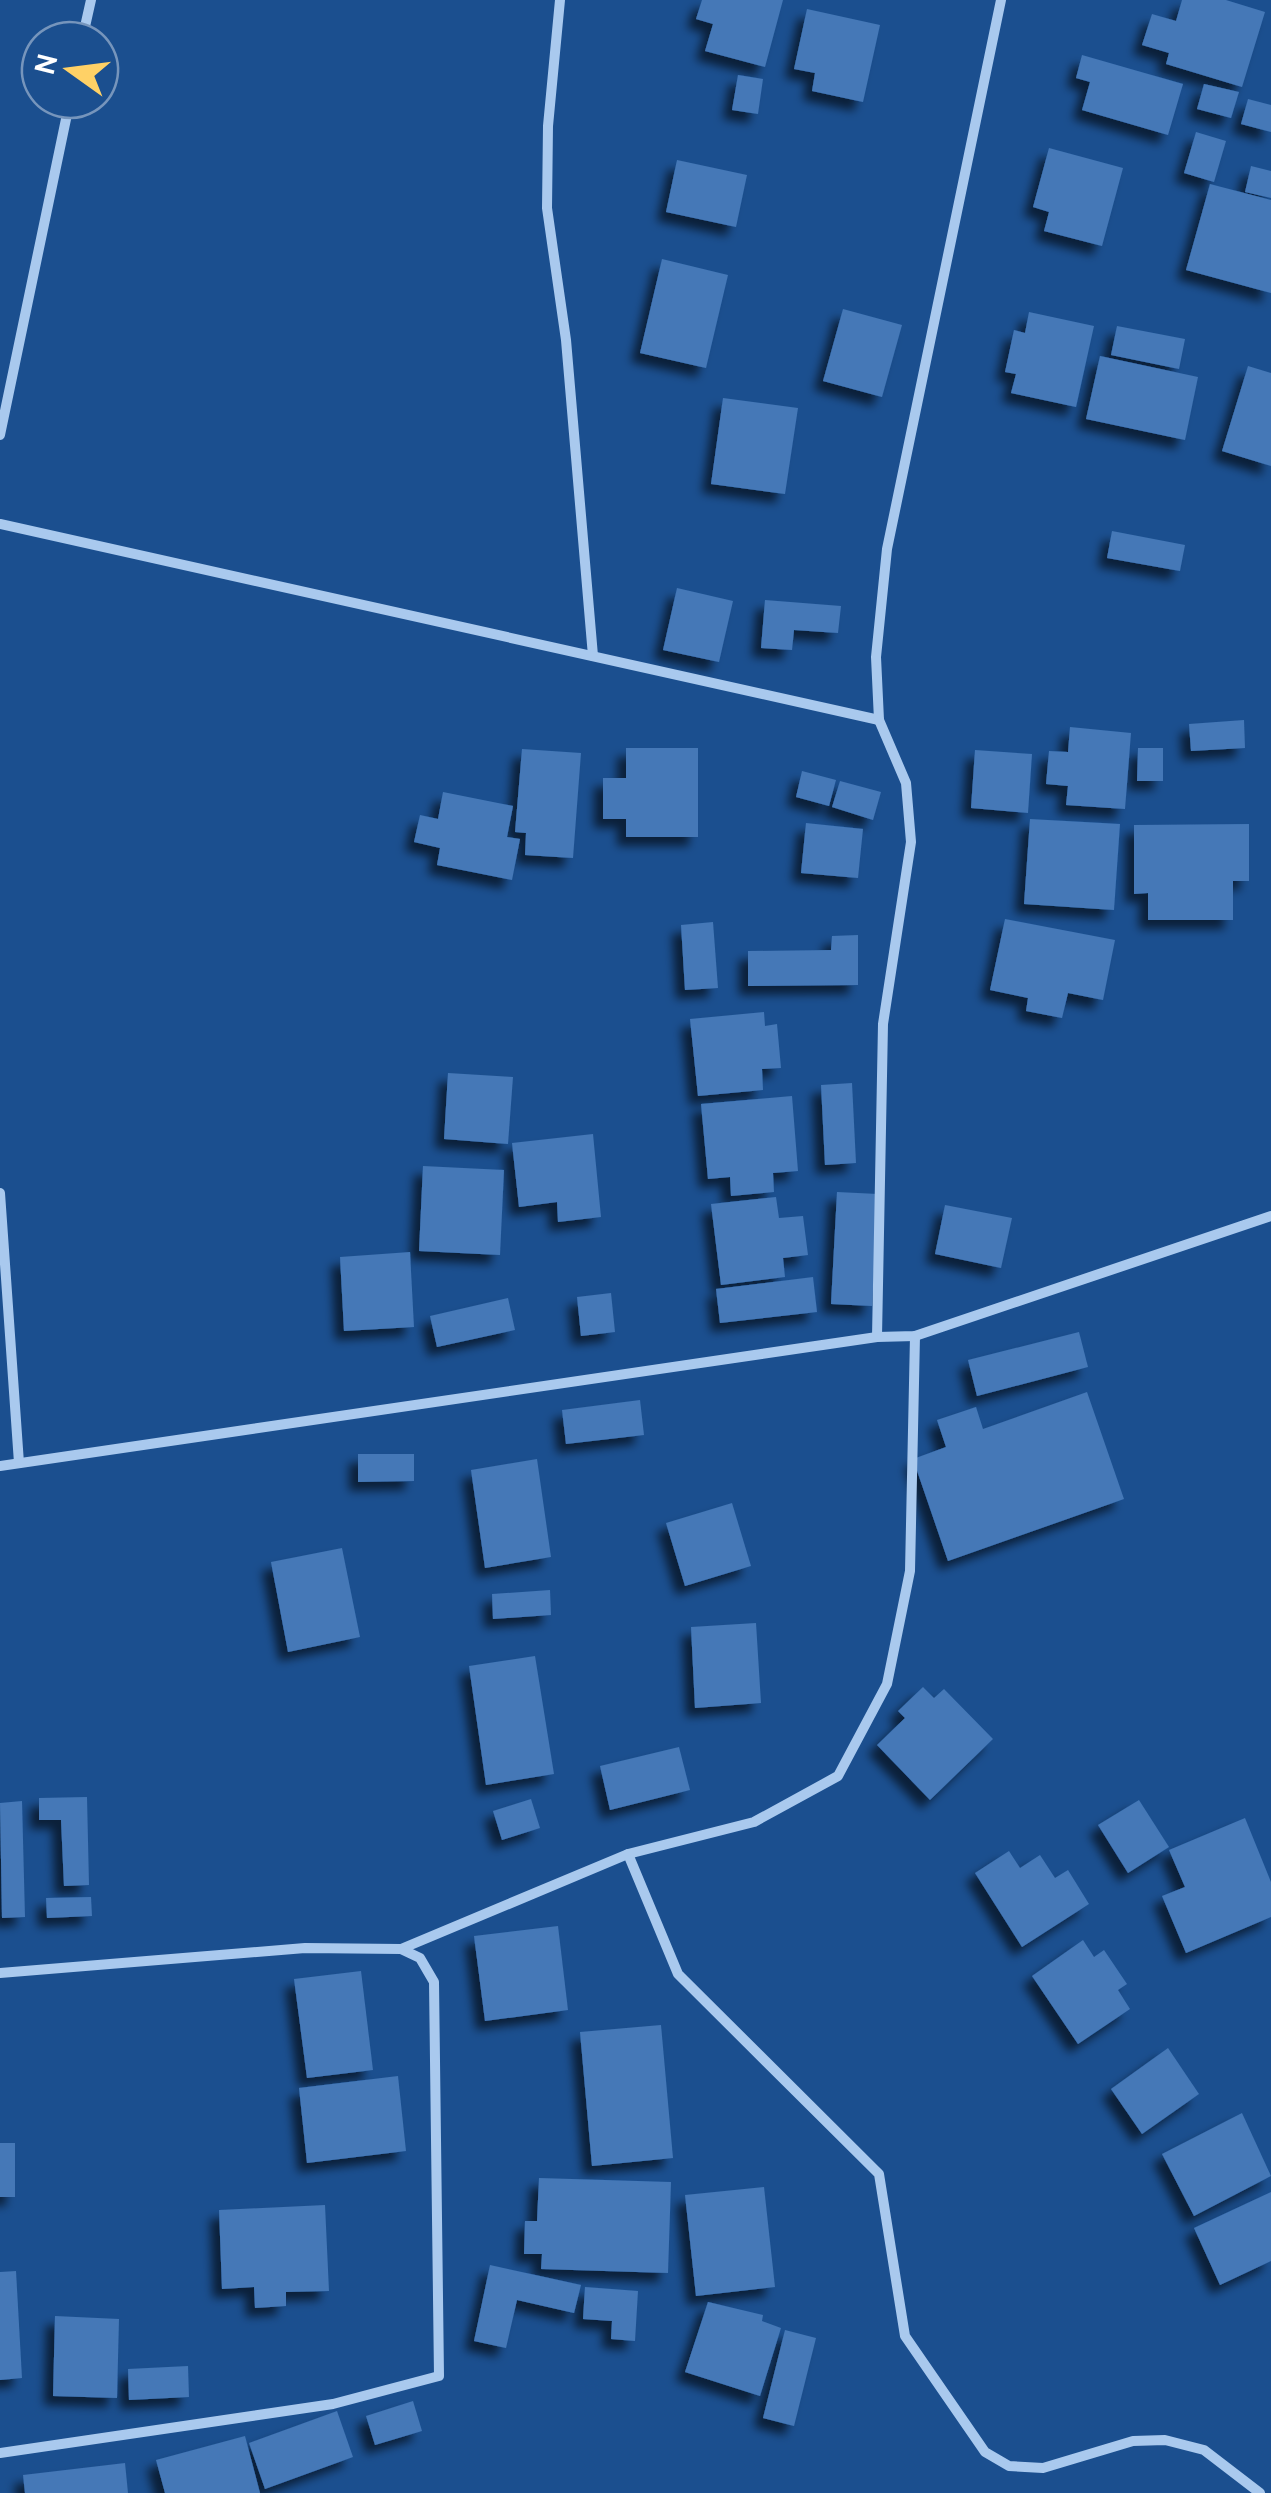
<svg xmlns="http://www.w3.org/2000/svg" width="1271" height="2493" viewBox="0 0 1271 2493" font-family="Cabin,sans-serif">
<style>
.building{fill:#4478b7;filter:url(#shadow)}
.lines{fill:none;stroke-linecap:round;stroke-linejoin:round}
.street{stroke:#a9c9ee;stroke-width:10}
</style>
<defs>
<filter id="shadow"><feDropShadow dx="-9" dy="9" stdDeviation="5" flood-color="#0009"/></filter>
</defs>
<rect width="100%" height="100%" fill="#1b4f8f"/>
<g class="building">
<polygon points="702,0 783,0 765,67 705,51 713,24 696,19"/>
<polygon points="1182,0 1226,0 1265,12 1242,87 1166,64 1169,53 1142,45 1152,14 1176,21"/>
<polygon points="807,9 880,25 863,102 812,91 815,73 794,69"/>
<polygon points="1082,55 1183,84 1168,135 1082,110 1090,82 1076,78"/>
<polygon points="738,75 763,79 758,114 732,110"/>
<polygon points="1204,84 1239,92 1231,118 1197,109"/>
<polygon points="1248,99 1271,105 1271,132 1241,124"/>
<polygon points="1196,132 1226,141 1214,182 1184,173"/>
<polygon points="1049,148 1123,168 1102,246 1044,231 1049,212 1033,207"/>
<polygon points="677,160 747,175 736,227 666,212"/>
<polygon points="1251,166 1271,171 1271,198 1245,192"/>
<polygon points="1210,184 1271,200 1271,293 1186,270"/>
<polygon points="662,259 728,275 706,368 640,353"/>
<polygon points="843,309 902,325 882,397 823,381"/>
<polygon points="1029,312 1094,326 1076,407 1011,393 1016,374 1005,372 1014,330 1025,333"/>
<polygon points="1117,326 1185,339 1179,369 1111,355"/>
<polygon points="1100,356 1198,377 1185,440 1086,419"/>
<polygon points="1248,366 1271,373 1271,466 1222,451"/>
<polygon points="723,398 798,408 785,494 711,484"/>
<polygon points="1112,531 1185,545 1180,571 1107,558"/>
<polygon points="677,588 733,601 719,662 663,650"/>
<polygon points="765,600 841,606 838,633 794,630 792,650 761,648"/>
<polygon points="1244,720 1245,748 1191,751 1189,724"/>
<polygon points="1070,727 1131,733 1125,809 1066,805 1068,786 1046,784 1049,751 1068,752"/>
<polygon points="626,748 698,748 698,837 626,837 626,819 603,819 603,778 626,778"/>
<polygon points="1138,748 1163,748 1163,781 1137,781"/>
<polygon points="522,749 581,753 573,858 525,855 526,833 515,832"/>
<polygon points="975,750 1032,754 1028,813 971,808"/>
<polygon points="802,771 836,780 829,806 796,797"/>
<polygon points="840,781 881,792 873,820 832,807"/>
<polygon points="443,792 513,806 507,837 520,839 512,880 437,865 440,848 414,842 420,815 438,819"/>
<polygon points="1030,819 1120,824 1114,910 1024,904"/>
<polygon points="806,823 863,829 858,878 801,873"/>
<polygon points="1249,824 1249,881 1233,881 1233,920 1148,920 1148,893 1134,894 1134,825"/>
<polygon points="1005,919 1115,940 1103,1000 1068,993 1062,1018 1026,1011 1028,998 990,990"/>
<polygon points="713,922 718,988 685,990 681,925"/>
<polygon points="858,935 858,985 748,986 748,951 831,950 832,936"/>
<polygon points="764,1012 765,1026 777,1024 781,1068 762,1069 763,1090 698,1096 690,1019"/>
<polygon points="448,1073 513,1077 508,1144 444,1139"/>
<polygon points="852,1083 856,1163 825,1165 821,1085"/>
<polygon points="792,1096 798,1171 773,1173 774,1192 731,1196 730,1177 708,1179 701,1104"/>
<polygon points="593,1134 601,1217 558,1222 557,1202 519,1207 512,1143"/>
<polygon points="423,1166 504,1170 500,1255 419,1251"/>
<polygon points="837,1192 878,1194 872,1306 831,1304"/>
<polygon points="776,1197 779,1218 803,1216 808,1255 783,1258 785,1277 721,1285 711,1204"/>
<polygon points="945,1205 1012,1218 1001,1268 935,1254"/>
<polygon points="410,1252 414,1327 344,1331 340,1257"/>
<polygon points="813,1277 817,1312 720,1323 716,1289"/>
<polygon points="611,1293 615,1332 581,1336 577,1297"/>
<polygon points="508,1298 515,1330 437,1347 430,1316"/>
<polygon points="1079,1332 1088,1367 977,1396 968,1360"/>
<polygon points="1087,1392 1124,1499 948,1561 913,1459 946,1447 937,1420 976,1407 983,1429"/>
<polygon points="640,1400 644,1435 566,1444 562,1410"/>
<polygon points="358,1454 414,1454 414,1481 358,1482"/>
<polygon points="537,1459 551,1557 485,1568 471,1470"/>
<polygon points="732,1503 751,1566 685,1586 666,1523"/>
<polygon points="342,1548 360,1637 288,1652 271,1562"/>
<polygon points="550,1590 551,1615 493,1619 492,1594"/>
<polygon points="756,1623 761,1703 695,1708 691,1627"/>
<polygon points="535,1656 554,1774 486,1785 469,1666"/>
<polygon points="923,1687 934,1698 944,1689 993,1739 930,1800 877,1745 905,1718 898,1711"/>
<polygon points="679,1747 690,1790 610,1810 600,1766"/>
<polygon points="87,1797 89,1885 64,1886 61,1820 39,1820 39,1798"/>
<polygon points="531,1799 540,1828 502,1840 493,1811"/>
<polygon points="1139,1800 1169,1847 1128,1873 1098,1825"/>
<polygon points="22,1801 25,1917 2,1918 0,1803"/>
<polygon points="1245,1818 1271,1882 1271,1917 1186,1953 1162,1896 1185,1887 1169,1850"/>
<polygon points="1009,1851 1020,1868 1040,1855 1055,1878 1068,1870 1089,1904 1022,1947 975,1873"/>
<polygon points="91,1897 92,1916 47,1918 46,1898"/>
<polygon points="558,1926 568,2010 485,2021 474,1936"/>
<polygon points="1083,1940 1094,1957 1104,1950 1127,1984 1118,1990 1130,2009 1078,2044 1032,1976"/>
<polygon points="361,1971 373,2070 307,2078 294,1979"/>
<polygon points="661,2025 673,2158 592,2166 580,2032"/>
<polygon points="1168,2048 1199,2094 1142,2134 1111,2089"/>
<polygon points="398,2076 406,2151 307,2163 299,2088"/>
<polygon points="1242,2113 1271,2176 1194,2216 1162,2154"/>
<rect x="0" y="2143" width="15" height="54"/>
<polygon points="539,2178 671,2182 668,2273 541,2269 542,2254 524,2254 525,2221 537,2221"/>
<polygon points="764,2187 775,2287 696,2296 685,2195"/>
<polygon points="1271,2192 1271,2261 1220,2285 1194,2228"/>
<polygon points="325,2205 329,2291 286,2292 286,2306 255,2308 254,2287 222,2289 219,2210"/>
<polygon points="490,2265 581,2285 574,2313 517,2300 506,2348 474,2341"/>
<polygon points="16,2271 22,2378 0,2380 0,2272"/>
<polygon points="585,2287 638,2291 635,2341 611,2339 612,2321 583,2319"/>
<polygon points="708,2302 763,2315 762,2321 781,2328 760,2396 685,2372"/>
<polygon points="55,2316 119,2319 117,2398 53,2396"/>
<polygon points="785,2330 816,2338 794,2426 763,2418"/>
<polygon points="188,2366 189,2397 129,2400 128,2369"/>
<polygon points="413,2401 422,2431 375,2445 366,2416"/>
<polygon points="337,2411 353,2457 265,2489 249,2443"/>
<polygon points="245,2436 260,2493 165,2493 156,2460"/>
<polygon points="125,2463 128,2493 25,2493 23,2475"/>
</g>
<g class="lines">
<g class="street">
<polyline points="560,0 548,126 547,208 566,340 593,656"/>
<polyline points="82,40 91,0"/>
<polyline points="0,435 70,100"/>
<polyline points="0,524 879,720"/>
<polyline points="0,1193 19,1463"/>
<polyline points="877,1337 883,1024 911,842 906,783 879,720 876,657 887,549 1001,0"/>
<polyline points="0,1466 877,1337 915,1336 1271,1216"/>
<polyline points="628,1854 678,1974 879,2174 905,2336 985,2452 1009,2466 1043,2468 1133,2441 1165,2440 1204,2450 1260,2493"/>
<polyline points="401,1949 628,1854 754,1822 838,1776 887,1684 910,1571 915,1336"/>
<polyline points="0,1973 305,1948 401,1949 420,1958 434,1982 439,2376 333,2404 0,2453"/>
</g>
</g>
<g transform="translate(70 70) rotate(284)"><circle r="48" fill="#1b4f8f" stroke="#7695bc" stroke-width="2.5"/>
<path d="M0-8L18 38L0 25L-18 38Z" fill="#ffd166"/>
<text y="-15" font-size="28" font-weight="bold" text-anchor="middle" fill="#ffffff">N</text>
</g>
</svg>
